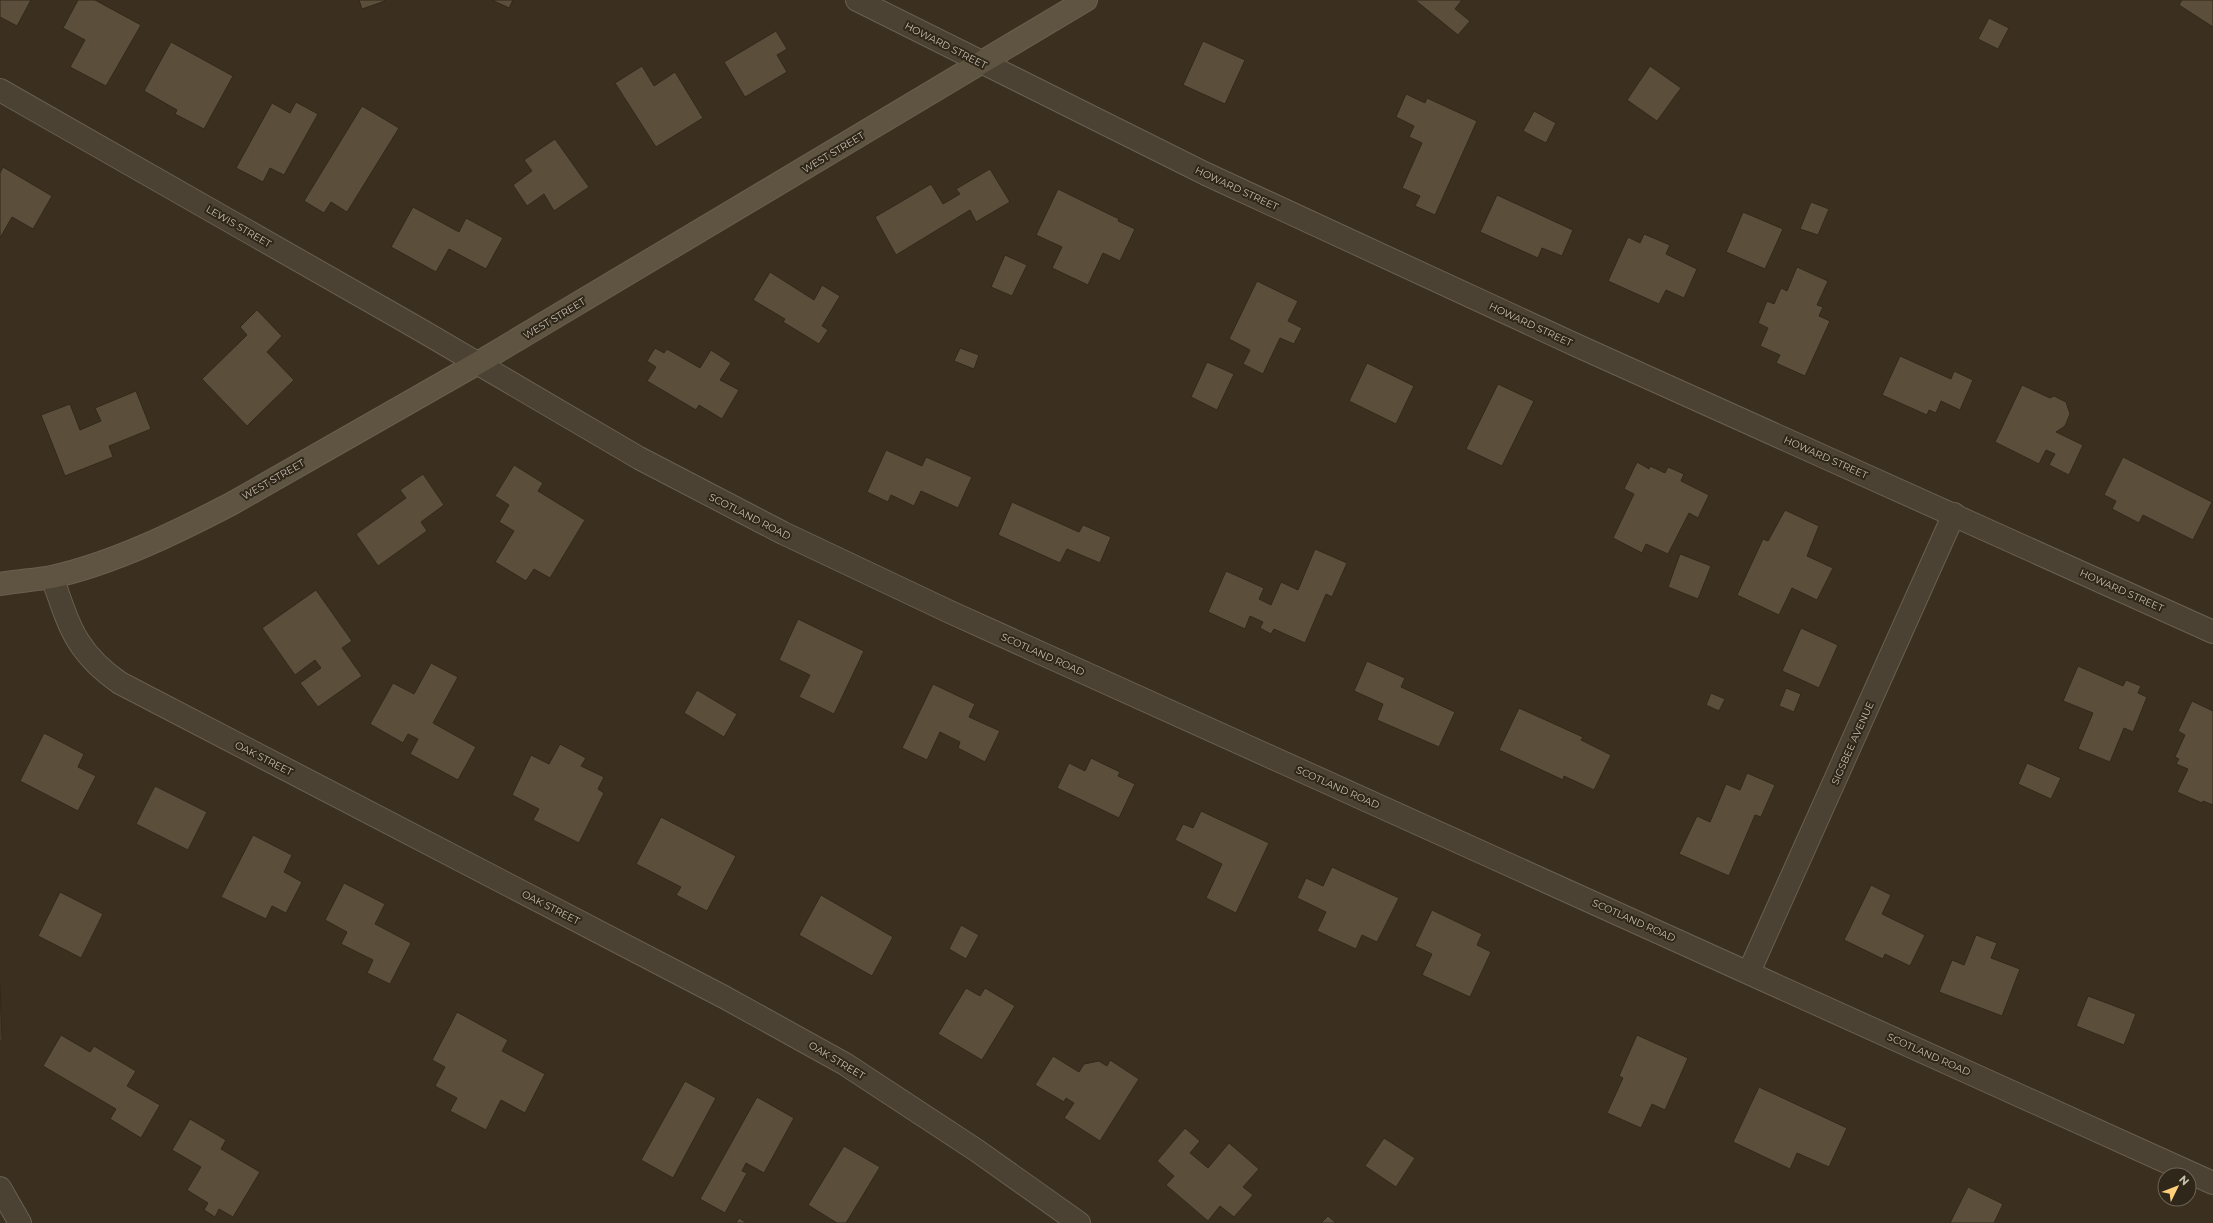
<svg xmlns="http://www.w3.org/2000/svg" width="2213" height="1223" viewBox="0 0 2213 1223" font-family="Montserrat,sans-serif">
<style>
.building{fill:#5b4f3b;stroke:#32291a}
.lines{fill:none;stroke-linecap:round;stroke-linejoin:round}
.street-casing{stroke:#696051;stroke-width:24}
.secondary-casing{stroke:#696051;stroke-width:24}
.street{stroke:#4b4233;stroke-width:22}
.secondary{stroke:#5e5441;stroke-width:22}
.labels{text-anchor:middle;stroke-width:4;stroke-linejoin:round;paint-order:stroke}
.street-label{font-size:10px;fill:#c7beae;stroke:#2f2719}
</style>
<rect width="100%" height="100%" fill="#3b301f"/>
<g class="building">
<polygon points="0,0 31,0 17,26 0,17"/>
<polygon points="78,0 95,0 141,25 106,86 70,67 85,40 63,28"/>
<polygon points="359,0 384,0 385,1 362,9"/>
<polygon points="492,0 513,0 509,8"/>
<polygon points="1415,0 1462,0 1455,9 1470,21 1458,35"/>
<polygon points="2182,0 2213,0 2213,27 2179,5"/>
<polygon points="1989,18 2009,28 1998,49 1978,39"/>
<polygon points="776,31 787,49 777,55 787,72 745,97 724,62"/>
<polygon points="1203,41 1245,60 1225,104 1183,85"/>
<polygon points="171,42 233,76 204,129 175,114 177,110 144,91"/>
<polygon points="642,66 654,86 675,72 703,118 656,147 615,83"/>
<polygon points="1650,66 1681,88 1657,121 1627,100"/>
<polygon points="1406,94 1425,103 1427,98 1477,121 1435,215 1415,206 1420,196 1402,188 1422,143 1409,137 1414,126 1396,117"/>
<polygon points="296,102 318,114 284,175 270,168 263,182 236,168 272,103 290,113"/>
<polygon points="362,106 399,128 347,212 331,202 324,213 304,201"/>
<polygon points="1534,111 1556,123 1546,143 1523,131"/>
<polygon points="555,139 589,187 554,211 544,194 527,206 513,185 532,171 524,160"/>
<polygon points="3,167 52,196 33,229 12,217 0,238 0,173"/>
<polygon points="990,169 1010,202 976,222 970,210 896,255 875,217 931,184 943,204 960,194 956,189"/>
<polygon points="1058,189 1119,219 1118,221 1135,229 1120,261 1103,253 1088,285 1052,268 1062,247 1036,235"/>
<polygon points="1497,195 1573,230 1562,256 1542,248 1538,258 1480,232"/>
<polygon points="1811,202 1829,209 1818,235 1800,229"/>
<polygon points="413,207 459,232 466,218 503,238 486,269 449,249 436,272 391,247"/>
<polygon points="1743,212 1783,229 1765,269 1726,252"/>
<polygon points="1644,234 1670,245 1666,254 1697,269 1684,298 1666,290 1659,304 1608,281 1628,237 1640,243"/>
<polygon points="1005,255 1027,265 1012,296 991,287"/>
<polygon points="1797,267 1828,281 1817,305 1823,307 1819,316 1830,321 1805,376 1776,363 1780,355 1760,346 1768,328 1758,323 1767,301 1774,304 1781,288 1787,291"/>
<polygon points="770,272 814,300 822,285 840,296 822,326 828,330 819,344 783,322 785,319 753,300"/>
<polygon points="1257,281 1298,301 1288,321 1302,328 1294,344 1280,338 1263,374 1243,364 1250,350 1229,339"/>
<polygon points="257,310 282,336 267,352 294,380 247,426 202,379 247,335 240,327"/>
<polygon points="655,348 664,353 667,349 700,368 711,350 731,363 720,380 739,390 722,419 699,405 696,410 647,381 656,367 647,361"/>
<polygon points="960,348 979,355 974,369 954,361"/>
<polygon points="1900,356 1951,379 1954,371 1973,380 1960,410 1941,401 1936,413 1929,410 1927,415 1882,395"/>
<polygon points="1207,362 1234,374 1217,410 1191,397"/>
<polygon points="1367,363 1414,386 1396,424 1349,401"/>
<polygon points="1498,384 1534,401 1502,466 1466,449"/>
<polygon points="2022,385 2050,398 2054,396 2066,402 2070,414 2065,426 2056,432 2083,445 2069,475 2049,465 2055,454 2046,450 2039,464 1995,442"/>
<polygon points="136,391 151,429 109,446 113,457 65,476 41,415 70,404 80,430 101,421 95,408"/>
<polygon points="886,450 922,466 926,457 972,477 958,508 921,491 914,506 891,495 888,502 867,492"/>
<polygon points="2123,457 2212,502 2193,540 2143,515 2139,523 2112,509 2116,501 2104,495"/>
<polygon points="1637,462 1649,469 1650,466 1665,473 1668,467 1684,474 1681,481 1709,495 1698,518 1689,513 1668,554 1646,544 1642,553 1613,538 1634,494 1624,489"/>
<polygon points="514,465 543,483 538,491 585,520 550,578 534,569 526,581 495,562 514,531 499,522 509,505 495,496"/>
<polygon points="423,474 444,505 421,522 427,531 378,566 356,534 406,498 400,490"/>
<polygon points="1012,502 1079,532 1083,525 1111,537 1100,563 1067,549 1060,563 998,535"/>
<polygon points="1785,510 1819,526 1807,556 1833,568 1817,600 1792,588 1779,615 1737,595 1763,539 1768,541"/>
<polygon points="1315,549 1347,563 1332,597 1326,594 1305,643 1274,629 1271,634 1260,628 1263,622 1250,616 1245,629 1208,612 1226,571 1264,588 1259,599 1271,605 1281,582 1298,590"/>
<polygon points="1680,554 1711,566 1698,599 1668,587"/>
<polygon points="316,590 352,641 342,648 362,676 318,707 300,683 321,668 315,660 295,675 262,628"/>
<polygon points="798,619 864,651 834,714 799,697 810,675 779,660"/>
<polygon points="1801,628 1838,645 1819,688 1782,671"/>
<polygon points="1367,661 1405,678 1401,687 1455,712 1439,747 1377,720 1383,704 1354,691"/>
<polygon points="431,663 458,677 433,723 476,747 458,780 410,754 418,739 408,734 403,743 370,724 393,683 414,694"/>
<polygon points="2078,666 2123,686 2126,680 2141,686 2138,693 2147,697 2133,732 2124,728 2110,762 2078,749 2093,713 2063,701"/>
<polygon points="933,684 975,704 969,717 1000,731 985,762 958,748 960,742 940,732 927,760 902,748"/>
<polygon points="1786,688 1801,694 1794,712 1779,706"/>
<polygon points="697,690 737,714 724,737 684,713"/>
<polygon points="1711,693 1725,699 1719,711 1706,705"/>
<polygon points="2192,701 2213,711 2213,805 2203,801 2202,803 2177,792 2188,769 2176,764 2179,759 2175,757 2185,735 2178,731"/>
<polygon points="1519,708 1583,737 1581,740 1611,755 1594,790 1564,776 1563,780 1499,750"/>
<polygon points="44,733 84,754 78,767 96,776 78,811 20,781"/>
<polygon points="560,744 586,758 581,766 604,777 598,789 604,793 579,843 533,820 539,809 512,795 531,755 549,764"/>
<polygon points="1091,758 1120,772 1118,776 1135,784 1119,818 1057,788 1069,763 1085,771"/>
<polygon points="2027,763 2061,778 2051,799 2018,784"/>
<polygon points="1747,773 1775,785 1761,817 1755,815 1729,876 1679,854 1697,816 1710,822 1726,784 1740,790"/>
<polygon points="155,786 207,812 188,850 136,824"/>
<polygon points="1201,811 1269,843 1236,913 1206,898 1222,864 1175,840 1183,824 1193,828"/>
<polygon points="661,817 736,856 707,911 676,895 681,887 636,864"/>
<polygon points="253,835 292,855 284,872 302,882 286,913 272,906 266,919 221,897"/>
<polygon points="1332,867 1399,898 1377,942 1362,935 1356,949 1317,931 1326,912 1297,898 1306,878 1323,886"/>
<polygon points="344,883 385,904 375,924 411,943 390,984 367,973 373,960 341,944 347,932 325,920"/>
<polygon points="1871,885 1891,895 1882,914 1925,935 1910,966 1885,954 1883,959 1844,940"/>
<polygon points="60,892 103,914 81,958 38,936"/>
<polygon points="821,895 893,937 872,976 799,935"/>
<polygon points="1432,910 1482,934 1477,945 1491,952 1470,997 1422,975 1432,954 1415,946"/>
<polygon points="961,925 979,935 966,959 949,949"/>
<polygon points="1976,935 1997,943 1991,958 2020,969 2002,1016 1939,992 1952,960 1964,965"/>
<polygon points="0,985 2,1041 0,1041"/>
<polygon points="966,988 980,996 985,988 1015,1006 982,1060 938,1034"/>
<polygon points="2088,996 2136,1014 2124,1045 2076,1026"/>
<polygon points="457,1012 508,1040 502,1051 545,1074 525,1113 501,1100 486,1130 450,1111 457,1098 435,1086 445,1067 432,1060"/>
<polygon points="61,1035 90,1052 94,1046 136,1071 127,1086 160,1105 141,1138 110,1119 116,1109 43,1066"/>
<polygon points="1637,1035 1688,1058 1665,1110 1652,1104 1641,1128 1607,1113 1623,1078 1619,1076"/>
<polygon points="1053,1056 1079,1072 1084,1064 1099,1061 1107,1066 1110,1060 1139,1079 1100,1141 1064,1118 1074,1103 1066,1098 1064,1102 1035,1085"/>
<polygon points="685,1081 716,1098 673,1178 641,1160"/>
<polygon points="1759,1087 1847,1128 1829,1167 1797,1153 1790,1169 1733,1142"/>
<polygon points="757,1097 794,1118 764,1173 746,1163 742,1171 747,1173 725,1213 700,1199"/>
<polygon points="190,1119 226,1140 221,1149 260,1172 233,1217 219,1209 215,1217 204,1210 208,1203 187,1190 201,1167 172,1150"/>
<polygon points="1185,1128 1200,1141 1190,1153 1208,1168 1229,1143 1259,1169 1243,1187 1253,1195 1234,1217 1220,1206 1208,1221 1166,1185 1174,1176 1157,1161"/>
<polygon points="1384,1138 1415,1158 1396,1187 1365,1166"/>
<polygon points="844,1146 880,1167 846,1223 837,1223 808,1205"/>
<polygon points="1968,1187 2003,1204 1994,1223 1950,1223"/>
<polygon points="1328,1216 1336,1223 1321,1223"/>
<polygon points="739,1218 747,1223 736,1223"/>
</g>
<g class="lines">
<g class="street-casing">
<g id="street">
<polyline points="857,0 1206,174 1578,346 2213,632"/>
<polyline points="0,90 419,329 639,458 783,533 950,612 2213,1183"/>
<path d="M52,577C69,625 75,652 120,683L724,997L845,1064L976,1150L1079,1223"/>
<polyline points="1749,972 1954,514"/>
<polyline points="0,1188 20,1223"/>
</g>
</g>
<g class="secondary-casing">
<path id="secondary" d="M0,584C17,581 35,580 52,577C114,563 175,533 231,504L478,363L1086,0"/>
</g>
<use href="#street" class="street"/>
<use href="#secondary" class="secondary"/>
</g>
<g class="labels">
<g class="street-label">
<text transform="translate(946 45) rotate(27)" y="4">HOWARD STREET</text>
<text transform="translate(833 152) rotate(-31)" y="4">WEST STREET</text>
<text transform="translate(1237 188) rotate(25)" y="4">HOWARD STREET</text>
<text transform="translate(239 226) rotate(30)" y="4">LEWIS STREET</text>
<text transform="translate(554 318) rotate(-31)" y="4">WEST STREET</text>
<text transform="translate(1531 324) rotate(25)" y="4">HOWARD STREET</text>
<text transform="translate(1826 457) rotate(24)" y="4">HOWARD STREET</text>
<text transform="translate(273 479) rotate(-30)" y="4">WEST STREET</text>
<text transform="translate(750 516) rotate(27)" y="4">SCOTLAND ROAD</text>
<text transform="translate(2122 590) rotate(24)" y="4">HOWARD STREET</text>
<text transform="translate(1043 654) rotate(24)" y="4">SCOTLAND ROAD</text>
<text transform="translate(1852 743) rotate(-66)" y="4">SIGSBEE AVENUE</text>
<text transform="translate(264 758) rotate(27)" y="4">OAK STREET</text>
<text transform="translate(1338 787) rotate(24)" y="4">SCOTLAND ROAD</text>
<text transform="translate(551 907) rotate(27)" y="4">OAK STREET</text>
<text transform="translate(1634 920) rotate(24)" y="4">SCOTLAND ROAD</text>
<text transform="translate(1929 1054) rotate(24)" y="4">SCOTLAND ROAD</text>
<text transform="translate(837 1060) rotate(31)" y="4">OAK STREET</text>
</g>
</g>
<g transform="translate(2177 1187) rotate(47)"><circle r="19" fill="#2f2719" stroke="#6c6355"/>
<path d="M0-3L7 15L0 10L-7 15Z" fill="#ffcf7b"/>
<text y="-6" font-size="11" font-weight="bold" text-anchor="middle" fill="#c7beae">N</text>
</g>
</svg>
